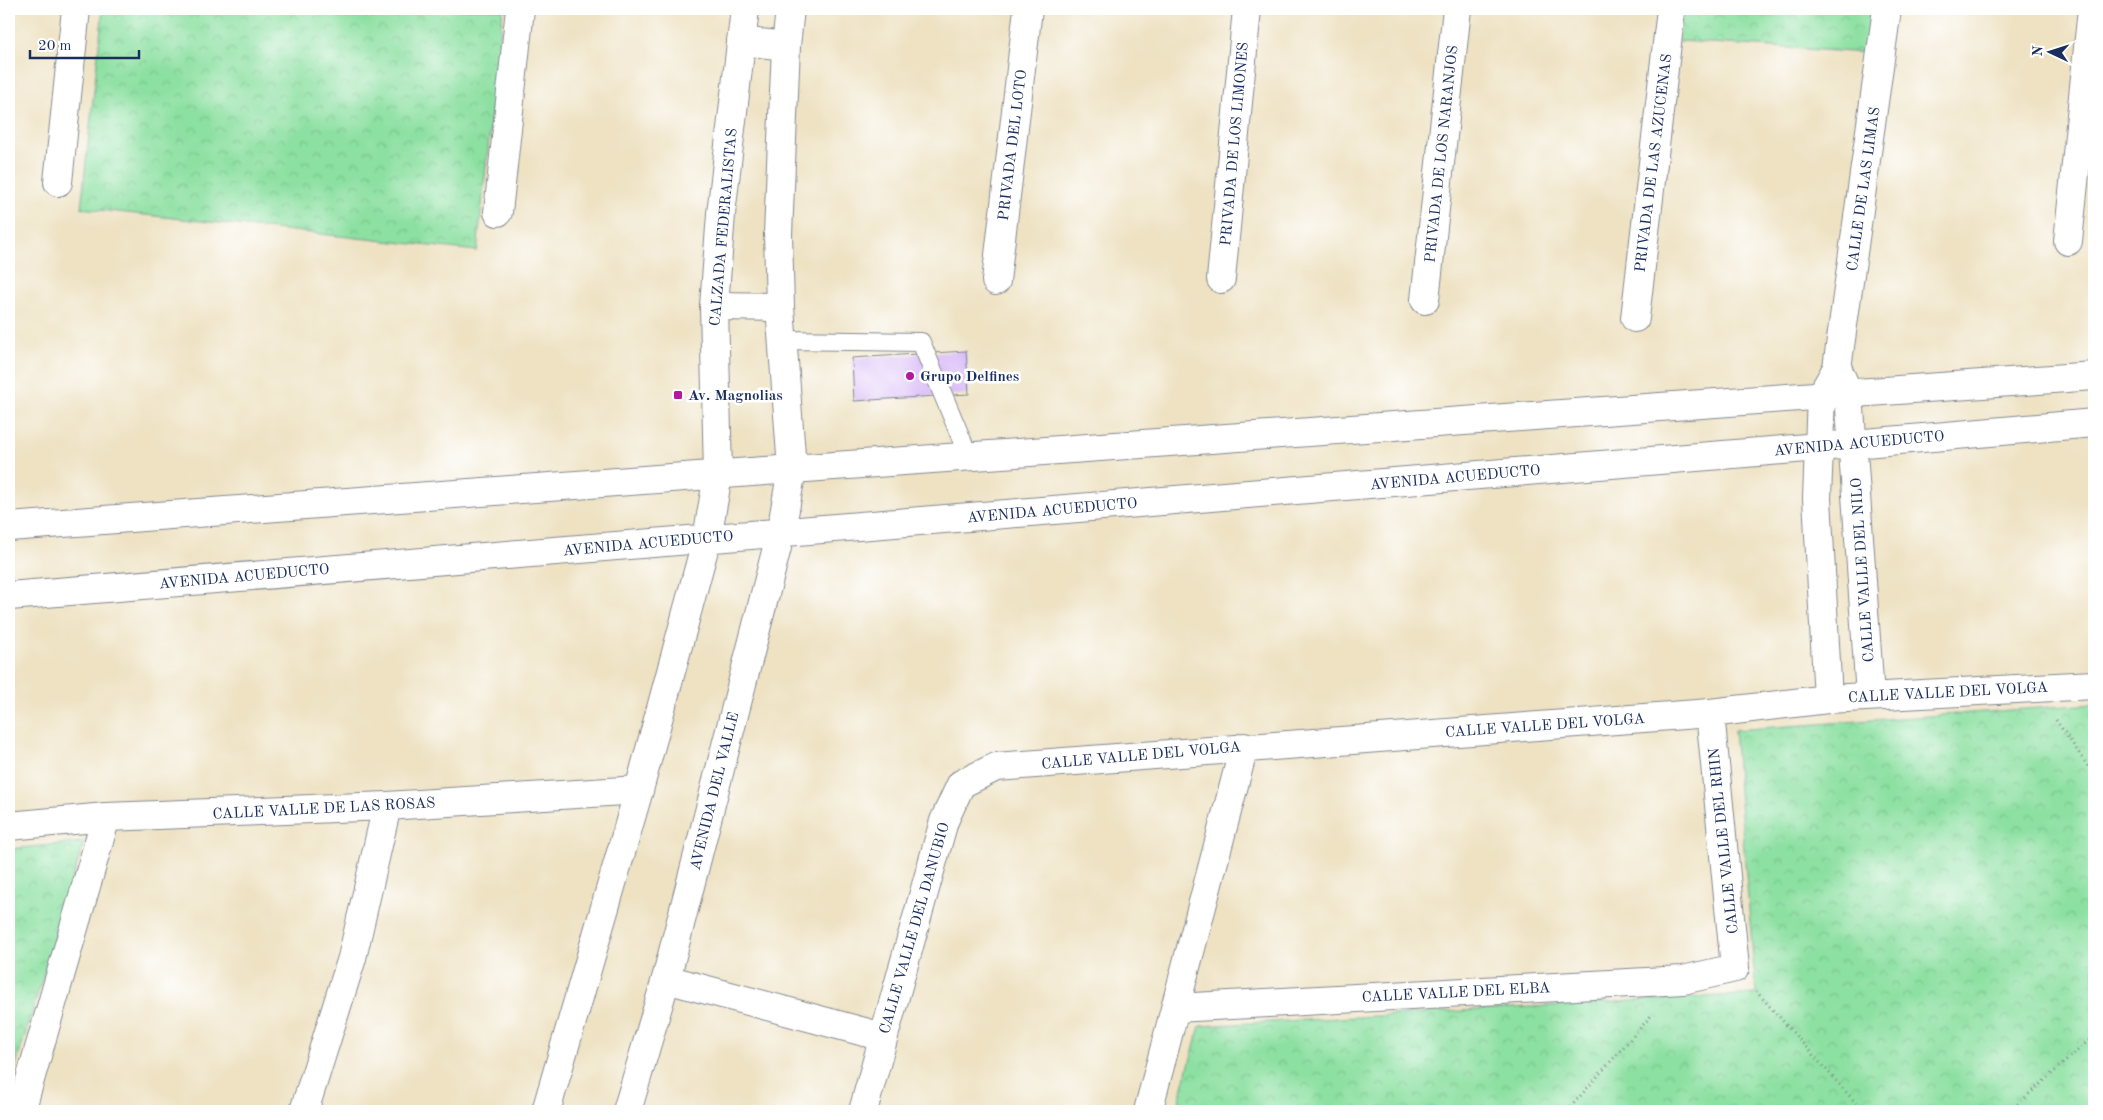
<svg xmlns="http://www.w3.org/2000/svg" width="2103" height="1120" viewBox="0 0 2103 1120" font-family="'Old Standard TT',serif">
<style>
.park{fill:url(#park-crowns);stroke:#548880}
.building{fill:#d3b1f6}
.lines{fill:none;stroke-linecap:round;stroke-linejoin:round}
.service-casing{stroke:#848890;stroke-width:20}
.minor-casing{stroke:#848890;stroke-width:30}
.tertiary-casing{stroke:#848890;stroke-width:30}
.path{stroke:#848890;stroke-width:3;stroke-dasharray:1 4;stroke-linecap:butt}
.service{stroke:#fff;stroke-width:18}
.minor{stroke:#fff;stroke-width:28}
.tertiary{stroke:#fff;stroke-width:28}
.poi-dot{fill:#b5179e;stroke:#fff;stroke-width:2}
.labels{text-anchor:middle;stroke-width:5;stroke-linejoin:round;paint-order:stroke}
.street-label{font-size:15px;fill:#1b2f5e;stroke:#fff}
.poi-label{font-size:15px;font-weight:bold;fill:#1b2f5e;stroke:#fff;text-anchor:start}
</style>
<defs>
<pattern id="park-crowns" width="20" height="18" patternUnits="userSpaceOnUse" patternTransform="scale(1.25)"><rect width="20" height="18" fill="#8ce0a1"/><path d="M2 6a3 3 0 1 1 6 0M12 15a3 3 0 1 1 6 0" fill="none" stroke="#78c08d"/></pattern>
</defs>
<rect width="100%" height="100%" fill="#fff"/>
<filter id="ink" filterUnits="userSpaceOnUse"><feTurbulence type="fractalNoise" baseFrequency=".02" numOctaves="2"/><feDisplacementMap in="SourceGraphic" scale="10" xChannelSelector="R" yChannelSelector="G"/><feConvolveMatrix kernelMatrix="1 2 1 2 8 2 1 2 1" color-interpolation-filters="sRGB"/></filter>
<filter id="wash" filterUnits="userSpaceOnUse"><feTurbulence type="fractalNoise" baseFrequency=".0096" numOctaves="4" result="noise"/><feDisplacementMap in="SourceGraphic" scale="20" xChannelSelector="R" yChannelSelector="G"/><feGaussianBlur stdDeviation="1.12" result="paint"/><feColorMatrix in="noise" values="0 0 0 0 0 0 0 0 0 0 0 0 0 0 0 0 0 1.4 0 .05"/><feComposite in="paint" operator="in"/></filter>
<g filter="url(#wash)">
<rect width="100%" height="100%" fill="#eee2c3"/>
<g class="park">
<polygon points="103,9 503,9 477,251 81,208"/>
<polygon points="1682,9 1872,9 1867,53 1679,41"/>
<polygon points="2094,704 2094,1111 1176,1111 1200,1026 1756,994 1734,730"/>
<polygon points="84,842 9,1088 9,849"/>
</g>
<g id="blocks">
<polygon class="building" points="966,351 969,394 854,401 852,358"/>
</g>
</g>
<g filter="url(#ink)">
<use href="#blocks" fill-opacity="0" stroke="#848890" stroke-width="1"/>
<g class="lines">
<g class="service-casing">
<polyline id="service" points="783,340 921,342 969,457"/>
</g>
<g class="minor-casing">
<g id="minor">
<polyline points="58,182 76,9"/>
<polyline points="498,212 520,9"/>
<polyline points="2068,241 2092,9"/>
<polyline points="1221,279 1247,9"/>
<polyline points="996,281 1028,9"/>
<polyline points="1425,300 1457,9"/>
<polyline points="1635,318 1671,9"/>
<polyline points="1839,372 1849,394 1870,696"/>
<polyline points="1828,699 1817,498 1821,396 1837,368 1887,9"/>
<polyline points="9,826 106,817 387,806 639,790"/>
<polyline points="666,979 883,1037"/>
<polyline points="1176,1008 1683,980 1735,968 1710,713"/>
<polyline points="21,1111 106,817"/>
<polyline points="304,1111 352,958 387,806"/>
<polyline points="863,1111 944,821 961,784 996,767 1710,713 1828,699 2094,685"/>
<polyline points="1148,1111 1244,747"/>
</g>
</g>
<g class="tertiary-casing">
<g id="tertiary">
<polyline points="741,41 786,46"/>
<polyline points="714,306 780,307"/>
<polyline points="9,527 792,469 2094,376"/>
<polyline points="9,596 1819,447 2094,423"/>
<polyline points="546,1111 639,790 707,538 718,475 714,306 721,214 745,9"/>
<polyline points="627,1111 666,979 781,532 792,469 780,307 778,234 786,46 790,9"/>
</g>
</g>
<g class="path">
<polyline points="2056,720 2094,775"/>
<polyline points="1756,991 1863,1111"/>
<polyline points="1567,1111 1651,1016"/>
<polyline points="2010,1111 2094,1036"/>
</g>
<use href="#service" class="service"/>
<use href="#minor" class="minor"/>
<use href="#tertiary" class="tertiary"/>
</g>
</g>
<g class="poi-dot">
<circle cx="910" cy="376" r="5"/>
<rect x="673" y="390" width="10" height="10" rx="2.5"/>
</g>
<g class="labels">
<g class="street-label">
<text transform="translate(1234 144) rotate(-85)" y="5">PRIVADA DE LOS LIMONES</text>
<text transform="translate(1012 145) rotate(-83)" y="5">PRIVADA DEL LOTO</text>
<text transform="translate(1441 154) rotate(-84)" y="5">PRIVADA DE LOS NARANJOS</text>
<text transform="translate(1653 163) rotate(-83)" y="5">PRIVADA DE LAS AZUCENAS</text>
<text transform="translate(1863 189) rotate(-82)" y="5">CALLE DE LAS LIMAS</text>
<text transform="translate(723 227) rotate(-85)" y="5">CALZADA FEDERALISTAS</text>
<text transform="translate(1859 443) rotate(-5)" y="5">AVENIDA ACUEDUCTO</text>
<text transform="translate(1455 477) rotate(-5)" y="5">AVENIDA ACUEDUCTO</text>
<text transform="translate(1052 510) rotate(-5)" y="5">AVENIDA ACUEDUCTO</text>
<text transform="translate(648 543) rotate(-5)" y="5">AVENIDA ACUEDUCTO</text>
<text transform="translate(1862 570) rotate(-94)" y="5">CALLE VALLE DEL NILO</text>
<text transform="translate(244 576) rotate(-5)" y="5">AVENIDA ACUEDUCTO</text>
<text transform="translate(1948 692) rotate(-3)" y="5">CALLE VALLE DEL VOLGA</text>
<text transform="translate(1545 725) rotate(-4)" y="5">CALLE VALLE DEL VOLGA</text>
<text transform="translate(1141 755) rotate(-5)" y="5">CALLE VALLE DEL VOLGA</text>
<text transform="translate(714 791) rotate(-76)" y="5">AVENIDA DEL VALLE</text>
<text transform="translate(324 808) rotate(-3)" y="5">CALLE VALLE DE LAS ROSAS</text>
<text transform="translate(1723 841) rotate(-96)" y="5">CALLE VALLE DEL RHIN</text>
<text transform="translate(914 928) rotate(-74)" y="5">CALLE VALLE DEL DANUBIO</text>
<text transform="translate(1456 992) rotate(-3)" y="5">CALLE VALLE DEL ELBA</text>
</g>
<g class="poi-label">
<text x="920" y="381">Grupo Delfines</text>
<text x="688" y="400">Av. Magnolias</text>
</g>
</g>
<rect width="2103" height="1120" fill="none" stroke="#fff" stroke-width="30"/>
<g transform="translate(2050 52) rotate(274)" stroke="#ffffff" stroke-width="4" paint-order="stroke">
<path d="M0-4L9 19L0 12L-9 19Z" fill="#1b2f5e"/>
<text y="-8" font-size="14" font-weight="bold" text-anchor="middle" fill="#1b2f5e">N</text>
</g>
<path d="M30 50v8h109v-8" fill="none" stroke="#1b2f5e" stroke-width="2.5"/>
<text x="38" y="50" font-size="15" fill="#1b2f5e" stroke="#ffffff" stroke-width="4" paint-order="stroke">20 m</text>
</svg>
